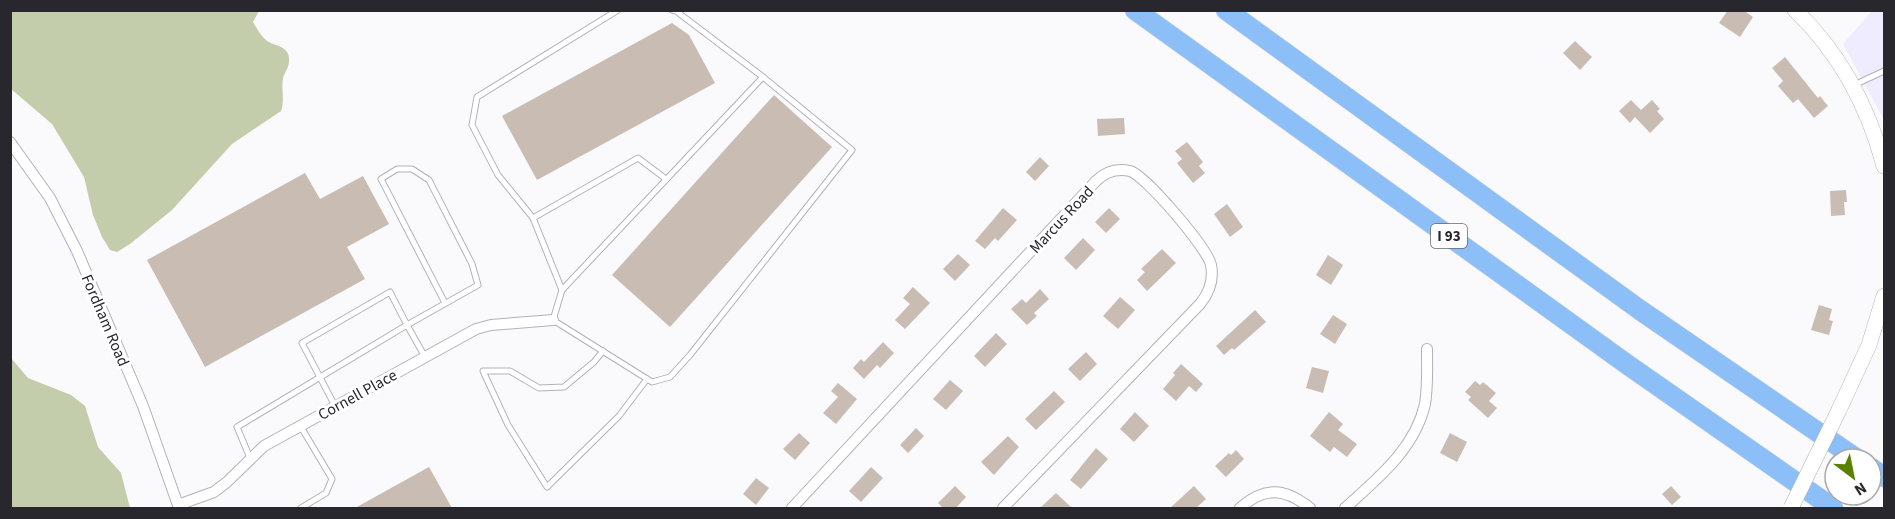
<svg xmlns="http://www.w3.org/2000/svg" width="1895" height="519" viewBox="0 0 1895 519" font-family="'Source Sans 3',sans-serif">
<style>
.built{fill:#eeecfe}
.green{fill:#c3cdab}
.building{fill:#c9bdb3}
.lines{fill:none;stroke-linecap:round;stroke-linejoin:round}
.lane-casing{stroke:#b2b0bd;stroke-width:7}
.street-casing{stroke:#b2b0bd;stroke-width:12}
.secondary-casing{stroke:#b2b0bd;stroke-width:16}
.highway-casing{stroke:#d8d8d9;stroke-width:21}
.lane{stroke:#fff;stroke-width:5}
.street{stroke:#fff;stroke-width:10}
.secondary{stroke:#fff;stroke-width:15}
.highway{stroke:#8cbff8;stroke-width:20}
.secondary-bridge-casing{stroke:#b2b0bd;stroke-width:16;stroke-linecap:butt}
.secondary-bridge{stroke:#fff;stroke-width:15}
.labels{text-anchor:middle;stroke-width:6;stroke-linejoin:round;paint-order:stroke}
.shield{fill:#fff;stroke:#68686c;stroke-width:1.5}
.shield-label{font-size:15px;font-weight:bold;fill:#28272d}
.street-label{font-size:16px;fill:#28272d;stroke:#fff}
</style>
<rect width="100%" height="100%" fill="#fafafd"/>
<polygon class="built" points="1872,11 1884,11 1884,120 1843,44"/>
<g class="green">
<path d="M10,11H259L253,22C257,29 261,36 267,41C277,47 290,46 289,61C289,67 285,72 283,78C281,89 285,100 281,111L232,144L172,210L130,244L117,252L110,250L102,237L93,215L84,177L52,124L11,89Z"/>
<polygon points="11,358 28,378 71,395 85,406 98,447 121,473 130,508 11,508"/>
</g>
<g class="building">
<polygon points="1728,10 1743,10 1753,17 1740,37 1719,23"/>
<polygon points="672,23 689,35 715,83 537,180 502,116"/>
<polygon points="1575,41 1592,57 1580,70 1563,53"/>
<polygon points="1785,57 1818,98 1820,96 1828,106 1814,118 1798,99 1793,103 1778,86 1783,81 1772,68"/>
<polygon points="774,95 832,147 670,327 612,275"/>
<polygon points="1631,100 1641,110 1652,100 1660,109 1657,111 1664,119 1650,133 1635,117 1630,123 1619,111"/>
<polygon points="1124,118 1125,134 1098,136 1097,119"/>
<polygon points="1187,142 1203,162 1199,166 1205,173 1193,183 1177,163 1182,159 1175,151"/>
<polygon points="1040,157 1049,166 1035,181 1026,172"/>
<polygon points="305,173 320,199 363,176 389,224 347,247 365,279 205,367 147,260"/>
<polygon points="1846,190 1847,202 1844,202 1845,215 1831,216 1830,191"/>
<polygon points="1227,204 1243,227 1230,237 1214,214"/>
<polygon points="1003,208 1017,220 998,241 995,238 985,249 975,241"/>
<polygon points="1109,208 1120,219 1106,233 1095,222"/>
<polygon points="1083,238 1095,250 1076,270 1064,258"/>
<polygon points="1162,249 1176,263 1147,291 1137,280 1145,272 1141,269"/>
<polygon points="958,254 970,265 955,281 943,269"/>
<polygon points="1328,255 1343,265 1331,285 1316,275"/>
<polygon points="913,287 930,303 905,329 895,320 910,304 903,298"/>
<polygon points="1040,289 1049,299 1034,313 1037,316 1027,325 1011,309 1022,299 1026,303"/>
<polygon points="1120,297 1135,310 1118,329 1103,316"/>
<polygon points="1819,305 1832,309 1829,320 1833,321 1829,335 1811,330"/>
<polygon points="1255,310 1266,322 1234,350 1232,348 1224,355 1216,346"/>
<polygon points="1333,315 1347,324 1335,344 1320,334"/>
<polygon points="996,333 1007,344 985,367 974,356"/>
<polygon points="883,342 894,353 880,368 877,365 864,379 853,368 861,359 864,362"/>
<polygon points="1086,352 1097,364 1080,381 1068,369"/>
<polygon points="1181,364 1203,384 1196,392 1189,386 1176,401 1163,389 1175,375 1173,373"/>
<polygon points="1312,367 1329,371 1323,393 1306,388"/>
<polygon points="950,380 963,391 946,410 933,399"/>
<polygon points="1475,381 1480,385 1483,382 1496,393 1489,401 1497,408 1488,418 1468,400 1471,397 1465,392"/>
<polygon points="838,383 857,399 836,424 823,413 838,397 831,391"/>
<polygon points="1054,391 1065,402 1036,430 1025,419"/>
<polygon points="1135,412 1149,426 1134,442 1120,429"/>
<polygon points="1329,412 1343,424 1338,430 1357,444 1347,457 1334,447 1330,452 1310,436"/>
<polygon points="916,428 924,436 908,453 900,445"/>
<polygon points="799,433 810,443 795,460 783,449"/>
<polygon points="1450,433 1467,442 1457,462 1440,453"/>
<polygon points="1008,436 1019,447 994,475 981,462"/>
<polygon points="1096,448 1108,459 1081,489 1070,480"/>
<polygon points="1236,450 1244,459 1226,477 1215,466 1229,453 1231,455"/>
<polygon points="429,467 452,508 355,508"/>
<polygon points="871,467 883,478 861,502 849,491"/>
<polygon points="756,478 769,488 756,505 743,494"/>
<polygon points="955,486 966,497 956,508 943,508 938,503"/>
<polygon points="1194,486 1206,499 1196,508 1170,508"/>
<polygon points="1671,486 1681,497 1672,505 1662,494"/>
<polygon points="1056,493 1072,508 1040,508"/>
</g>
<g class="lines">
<g class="lane-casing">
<g id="lane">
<polyline points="672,10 676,11 763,77"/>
<polygon points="763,77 852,150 690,355 670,377 652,382 553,320 562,290"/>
<polyline points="1854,85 1884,71"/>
<polyline points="533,218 498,175 472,125 477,97 618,10"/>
<polyline points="562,290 533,218 638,158 666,179"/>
<polyline points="603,351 594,362 564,387 539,388 510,371 483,371 508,425 547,487 619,416 647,379"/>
<polyline points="335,406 302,343 390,292 407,325 478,285 472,264 429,180 412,169 397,169 381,179 445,303"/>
<polyline points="301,427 332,479 326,493 301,508"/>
<polyline points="250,458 237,427 407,325 425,357"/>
</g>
</g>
<g class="street-casing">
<g id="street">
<polyline points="10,142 50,198 77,251 143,406 179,508"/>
<polyline points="178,505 214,492 227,482 264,446 476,329 491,325 553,320"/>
<path d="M792,508L1096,181C1105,172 1117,168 1130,171C1146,176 1208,249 1211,265C1214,280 1209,293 1200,304L1003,508"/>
<path d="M1240,508C1265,486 1285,488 1310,508"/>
<path d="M1345,508C1377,479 1415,449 1425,404C1428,386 1427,367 1427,349"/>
</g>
</g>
<g class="secondary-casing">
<g id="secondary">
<path d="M1795,10C1840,53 1868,106 1884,166"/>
<polyline points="1839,410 1869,345 1884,296"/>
</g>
</g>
<g class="highway-casing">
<g id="highway">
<polyline points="1135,10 1628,365 1833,508"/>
<polyline points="1226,10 1640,310 1857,459"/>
<polyline points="1871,468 1884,477"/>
</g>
</g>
<use href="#lane" class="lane"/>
<use href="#street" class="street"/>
<use href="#secondary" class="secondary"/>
<use href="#highway" class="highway"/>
<g class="secondary-bridge-casing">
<polyline id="secondary-bridge" points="1791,508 1839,410"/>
</g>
<use href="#secondary-bridge" class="secondary-bridge"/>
</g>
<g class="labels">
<rect class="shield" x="1431" y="224" width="36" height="24" rx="4.5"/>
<g class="shield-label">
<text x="1449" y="241">I 93</text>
</g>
<g class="street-label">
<text transform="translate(1061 219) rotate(-47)" y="6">Marcus Road</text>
<text transform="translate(106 320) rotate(67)" y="6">Fordham Road</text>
<text transform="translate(357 394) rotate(-29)" y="6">Cornell Place</text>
</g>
</g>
<rect width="1895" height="519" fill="none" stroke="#28272d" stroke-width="24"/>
<g transform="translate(1853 477) rotate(148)"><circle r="28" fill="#ffffff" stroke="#a9a9ab" stroke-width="1.5"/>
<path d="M0-4.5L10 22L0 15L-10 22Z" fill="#5a8000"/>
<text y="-9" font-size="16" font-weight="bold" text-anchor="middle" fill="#28272d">N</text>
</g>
</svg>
